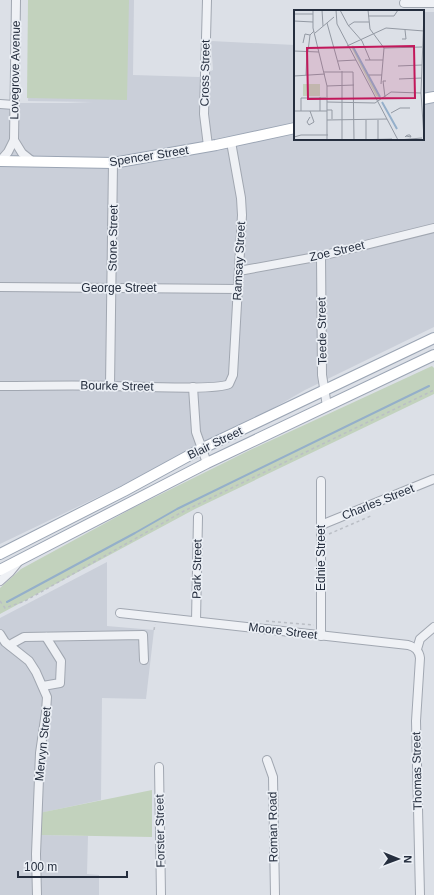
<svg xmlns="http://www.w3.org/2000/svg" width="434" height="895" viewBox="0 0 434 895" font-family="Helvetica,sans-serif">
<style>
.built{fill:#cacfd9}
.green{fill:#c2d2bd}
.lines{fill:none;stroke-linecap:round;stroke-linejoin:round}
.stream{stroke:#94afca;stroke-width:2}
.minor-casing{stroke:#a1a7b1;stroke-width:10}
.major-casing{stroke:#9ba5b4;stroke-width:12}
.path{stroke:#babec5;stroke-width:1.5;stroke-dasharray:3 3;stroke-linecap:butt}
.minor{stroke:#eff1f5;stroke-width:8}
.major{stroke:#fff;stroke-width:10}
.labels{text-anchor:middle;stroke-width:3.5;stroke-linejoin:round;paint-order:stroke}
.street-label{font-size:12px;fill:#252e3e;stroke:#ebeff5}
.inset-river{fill:none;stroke:#94afca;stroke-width:2}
.inset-road{fill:none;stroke:#9399a3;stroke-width:1}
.view{fill:#c2185b;fill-opacity:0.15;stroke:#c2185b;stroke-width:2}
.inset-edge{fill:none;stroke:#252e3e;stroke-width:2}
</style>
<rect width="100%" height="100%" fill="#dce0e7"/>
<g class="built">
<polygon points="33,0 134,0 133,75 199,77 213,70 211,41 295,45 295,139 423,139 423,12 434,12 434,327 305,390 223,437 0,544 0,103 68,103 93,102 28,101"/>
<polygon points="107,562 107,626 154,630 146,699 102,698 101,800 40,813 40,835 88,836 87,874 99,875 99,895 0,895 0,618"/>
</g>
<g class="green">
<polygon points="28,0 129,0 127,100 27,98"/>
<polygon points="432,366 434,368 434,394 195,509 0,614 0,588 21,569 133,508 250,450"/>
<polygon points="152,790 152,837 39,835 39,813"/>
</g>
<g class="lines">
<polyline class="stream" points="7,602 135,533 177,509 429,386"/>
<g class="minor-casing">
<g id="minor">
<polyline points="207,0 204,114 208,146"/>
<polyline points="404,3 434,3"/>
<polyline points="0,104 14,105"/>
<polyline points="14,140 22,153 32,161"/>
<polyline points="0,161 8,152 14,140 16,0"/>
<polyline points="321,256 322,375 327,406"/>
<polyline points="239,271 321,256 434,228"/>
<polyline points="0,287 238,289"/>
<path d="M0,386C37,386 74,385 110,386C131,386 217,391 229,384L233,375L242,215L241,198L231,142"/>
<polyline points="110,386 113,163"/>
<polyline points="193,387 196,432 207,463"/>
<polyline points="321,525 434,479"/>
<polyline points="0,581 10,572 19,561"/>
<path d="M120,613L408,645C415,647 419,650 420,658L416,721L420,895"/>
<polyline points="196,621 198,517"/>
<polyline points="0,634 5,642 29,661 36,672 47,697 46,712 40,753 36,854 37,895"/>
<polyline points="321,636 321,481"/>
<polyline points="10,646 13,643 24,637 143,635 144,660"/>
<polyline points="417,649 420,639 434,627"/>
<polyline points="43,686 60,683 61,661 46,637"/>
<polyline points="267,760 273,777 275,895"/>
<polyline points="159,767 161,895"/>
</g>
</g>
<g class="major-casing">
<g id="major">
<polyline points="423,99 434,97"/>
<polyline points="0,161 113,163 216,145 295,128"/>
<polyline points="0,554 124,491 201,449 434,338"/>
<polyline points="0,570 207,463 434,355"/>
</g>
</g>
<g class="path">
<polyline points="329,534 373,515"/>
<polyline points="0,601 5,608 25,601 184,511 434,390"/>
<polyline points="266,621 314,625"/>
<polyline points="154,630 155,624"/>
</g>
<use href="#minor" class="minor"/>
<use href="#major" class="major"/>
</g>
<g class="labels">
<g class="street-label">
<text transform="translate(15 70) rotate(-89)" y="4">Lovegrove Avenue</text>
<text transform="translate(205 73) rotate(-89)" y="4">Cross Street</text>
<text transform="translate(149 156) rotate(-9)" y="4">Spencer Street</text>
<text transform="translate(113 238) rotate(-89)" y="4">Stone Street</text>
<text transform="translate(337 251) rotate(-13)" y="4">Zoe Street</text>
<text transform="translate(239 261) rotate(-87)" y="4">Ramsay Street</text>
<text x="119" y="292">George Street</text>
<text transform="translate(322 331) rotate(-91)" y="4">Teede Street</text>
<text transform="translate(117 386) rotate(1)" y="4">Bourke Street</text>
<text transform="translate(215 443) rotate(-26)" y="4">Blair Street</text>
<text transform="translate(378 502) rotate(-22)" y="4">Charles Street</text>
<text transform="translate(321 558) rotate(-90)" y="4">Ednie Street</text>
<text transform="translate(197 569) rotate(-89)" y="4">Park Street</text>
<text transform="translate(283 631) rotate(7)" y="4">Moore Street</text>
<text transform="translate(43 744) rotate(-84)" y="4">Mervyn Street</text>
<text transform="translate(417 771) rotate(-91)" y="4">Thomas Street</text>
<text transform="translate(273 827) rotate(-91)" y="4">Roman Road</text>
<text transform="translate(160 831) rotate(-91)" y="4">Forster Street</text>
</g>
</g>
<g transform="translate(294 10)">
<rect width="130" height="130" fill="#dce0e7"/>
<path d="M59,35L74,65L87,88L82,86L57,37ZM9,74H26V86H9Z" fill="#c2d2bd"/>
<path class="inset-river" d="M59,37L86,87M88,92L103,119"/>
<path class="inset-road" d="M19,0V18L33,76V130M28,0L29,16M42,0L43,14L104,130M46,0L54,15L68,31L76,50M74,0L76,19L90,38M130,2L127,83L130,128M0,4H19M74,6H100L104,0M0,11L19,12M33,13L46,60M54,16L60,12H75M21,23L40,7M108,29H112L111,20M9,33L11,24L16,25M53,36L92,18L130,21M90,38L128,37M0,41L25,42M14,41L16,25L20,21M71,50H89M44,51L62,50M104,56L128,55M48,61V130M30,62H59L60,130M12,65L13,41M75,65H88M0,66L31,64M105,69L128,68M87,74L90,38M33,76L60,75M91,87L89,71H92M33,92L81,93L97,82L127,83M33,100H38V109M0,101H33M7,101V88H32M16,101L20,112L15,115L13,112L16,107M26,101V87M97,103L106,98H116M33,110L93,109M72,110V130M0,127L7,125H34M111,127L112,126L114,125H116L117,127L112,126M84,129V110M60,130L98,129M104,130L128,128"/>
<path class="view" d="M120,36L121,88L14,89L13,38Z"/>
<rect width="130" height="130" class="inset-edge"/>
</g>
<g transform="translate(398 859) rotate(91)" stroke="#ebeff5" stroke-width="3" paint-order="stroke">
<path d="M0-3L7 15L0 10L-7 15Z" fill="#252e3e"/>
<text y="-6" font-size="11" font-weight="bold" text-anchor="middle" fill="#252e3e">N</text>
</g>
<path d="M18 871v6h109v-6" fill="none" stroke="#252e3e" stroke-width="2"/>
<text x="24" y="871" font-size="12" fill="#252e3e" stroke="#ebeff5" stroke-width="3" paint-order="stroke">100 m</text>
</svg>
